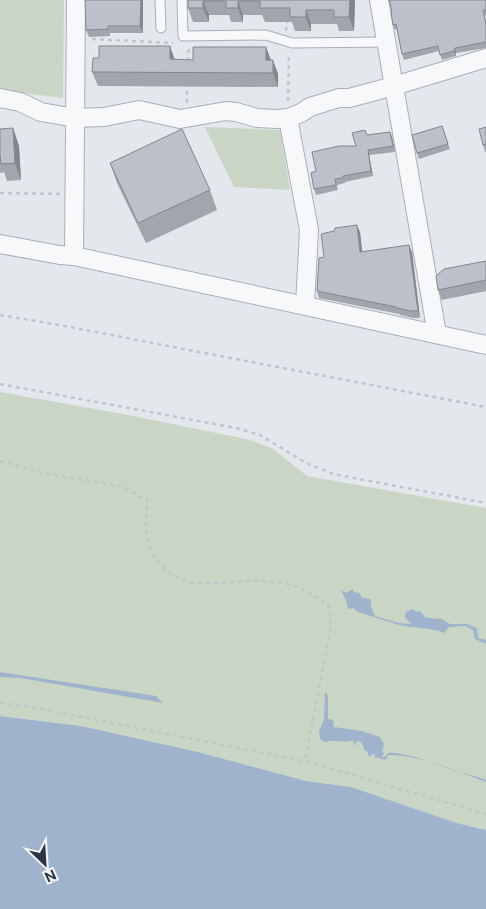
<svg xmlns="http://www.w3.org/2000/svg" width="486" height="909" viewBox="0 0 486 909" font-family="'Public Sans',sans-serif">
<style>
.green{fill:#c9d6c5}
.water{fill:#9fb4cc}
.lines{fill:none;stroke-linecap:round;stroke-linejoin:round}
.service-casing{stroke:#a9aeb7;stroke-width:11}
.minor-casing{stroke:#a9aeb7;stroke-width:20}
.path{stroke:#c2c5cb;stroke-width:2.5;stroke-dasharray:4 4;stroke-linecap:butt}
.service{stroke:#f7f8fa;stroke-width:9}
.minor{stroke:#f7f8fa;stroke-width:18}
.wall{fill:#a1a5ae}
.shaded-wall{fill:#83868d}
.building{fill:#bbc0ca;stroke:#83868d}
</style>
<rect width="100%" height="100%" fill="#e4e7ec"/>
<g class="green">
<polygon points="0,0 64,0 63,98 0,90"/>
<polygon points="205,127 280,130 290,190 234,187"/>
<polygon points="0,392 128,415 246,439 272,448 307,476 486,508 486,830 457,823 351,787 306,781 198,752 81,726 0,716"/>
</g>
<g class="water">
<path d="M353,589L354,592L359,593L362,598L371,599V607L375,616L399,623L411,624L405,617L406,612L412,609L417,612L420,611L425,617L429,618L442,619L450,624H467L477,628L478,638L486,640V644L475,639L473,630L465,626L449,627L444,633C429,627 414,628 399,625C385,621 372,616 358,612L353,608L348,609L346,600L341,590L346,593Z"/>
<polygon points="0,672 156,696 163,703 21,678 0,677"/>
<path d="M325,692L328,695V719L333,720L334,727L362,731L380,737L384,744L382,751L384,753L382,757H385L388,753C405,751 439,766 456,771C466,774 476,776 486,780V782C460,772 416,754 389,755L385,760L375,757L374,753L369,757L367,751L364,750L363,745L360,741L356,742L355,746L353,743L354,740C346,744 335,739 325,742L320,739L319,731L324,719Z"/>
<polygon points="0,716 81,726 198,752 306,781 351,787 457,823 486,830 486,909 0,909"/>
</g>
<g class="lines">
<g class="service-casing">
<g id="service">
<polyline points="160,0 161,28"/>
<polyline points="182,0 183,36 266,35 292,43 387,42"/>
</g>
</g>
<g class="minor-casing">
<g id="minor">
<polyline points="379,0 437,334"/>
<polyline points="0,98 20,102 41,112 75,118 104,117 139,110 180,119 226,111 236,112 257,118 277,119 288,118 301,113 310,107 339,98 349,98 394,86 486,58"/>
<polyline points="288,118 309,230 305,305"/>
<polyline points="0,244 60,255 74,256 486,345"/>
<polyline points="74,256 76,0"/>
</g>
</g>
<g class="path">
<polyline points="286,31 287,19"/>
<polyline points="92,39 173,43"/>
<polyline points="188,61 189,46"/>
<polyline points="288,101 289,54"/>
<polyline points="187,103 187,84"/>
<polyline points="0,193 60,194"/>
<polyline points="0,315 59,325 486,407"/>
<polyline points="0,384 236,428 260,435 306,463 333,474 486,503"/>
<path d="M0,461L48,474L121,486L147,500C147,513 144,529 148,542C151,552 156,560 164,568C187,592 221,581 251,581C282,580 306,586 329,607L331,627L305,761"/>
<polyline points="0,703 32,707 305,761 486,814"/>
</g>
<use href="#service" class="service"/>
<use href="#minor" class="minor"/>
</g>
<g class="wall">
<polygon points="85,0 143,0 143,33 110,33 110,36 89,37 86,30"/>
<polygon points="188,0 355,0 354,31 339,31 337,24 311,24 311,31 295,31 292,22 265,22 262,15 243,15 243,22 231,22 229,15 209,15 209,22 193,22 188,8"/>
<polygon points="486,0 486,15 485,16 486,20 486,48 456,53 456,56 442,60 439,51 404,60 402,54 397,29 395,30 393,25 392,11"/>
<polygon points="266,47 271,60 278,74 278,87 98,86 92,72 175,59 193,60"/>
<polygon points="442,126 450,149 419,159 417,153"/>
<polygon points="486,127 486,152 485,152 483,145"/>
<polygon points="13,128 19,146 21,180 7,181 4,172 0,173 0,129"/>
<polygon points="367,135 392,137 395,152 369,155 373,176 345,182 345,183 337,185 338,190 316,195 314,189 316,171 356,146"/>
<polygon points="110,163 210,190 217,210 146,243 117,183"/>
<polygon points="360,232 362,251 412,252 420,318 413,318 400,315 399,314 319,298 317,291 324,257"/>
<polygon points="486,261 486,291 442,300 438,290"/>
</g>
<g class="shaded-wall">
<polygon points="141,0 143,0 143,33 140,26"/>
<polygon points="350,0 355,0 354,31 349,17"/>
<polygon points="203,1 209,15 209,22 203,8"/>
<polygon points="238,1 243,15 243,22 238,8"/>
<polygon points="306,10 311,24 311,31 306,17"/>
<polygon points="170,46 175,60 176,73 170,59"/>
<polygon points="266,47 271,61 271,74 266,60"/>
<polygon points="455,48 456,53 456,56 454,51"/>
<polygon points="273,60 278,74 278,87 273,73"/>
<polygon points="13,128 19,146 21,180 15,163"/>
<polygon points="390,132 392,137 395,152 393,146"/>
<polygon points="368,150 369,155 373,176 371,171"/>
<polygon points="357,225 360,232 363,259 360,252"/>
<polygon points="409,245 412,252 420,318 418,311"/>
</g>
<g class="building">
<polygon points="85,0 141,0 140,26 108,26 108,29 86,30"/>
<polygon points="188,0 350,0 349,17 334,17 334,10 306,10 306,17 290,17 290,8 260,8 260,1 238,1 238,8 226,8 226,1 203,1 203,8 188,8"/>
<polygon points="389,0 486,0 486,10 483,10 486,24 486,42 455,48 454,51 440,55 438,46 402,54 396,24 393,25 391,12 392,11"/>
<polygon points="99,46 170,46 170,59 193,60 193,47 266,47 266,60 273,60 273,73 92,72 93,58 99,58"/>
<polygon points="442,126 448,144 417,153 412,135"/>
<polygon points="486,127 486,144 483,145 479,129"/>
<polygon points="13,128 15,163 1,164 0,155 0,129"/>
<polygon points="182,129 210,190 138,223 110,163"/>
<polygon points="365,130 367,135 390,132 393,146 368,150 371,171 343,176 343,178 335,179 336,185 314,189 311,173 316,171 312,152 339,146 356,146 352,133"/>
<polygon points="357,225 360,252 409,245 418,311 411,311 397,308 396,307 317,291 319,258 324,257 321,234 334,231 335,228"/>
<polygon points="486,261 486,280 438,290 436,276 444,269"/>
</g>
<g transform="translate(45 864) rotate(155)" stroke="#f4f6f9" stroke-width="4" paint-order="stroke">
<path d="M0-4L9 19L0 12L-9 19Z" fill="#2b3445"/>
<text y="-8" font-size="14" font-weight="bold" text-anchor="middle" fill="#2b3445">N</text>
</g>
</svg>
